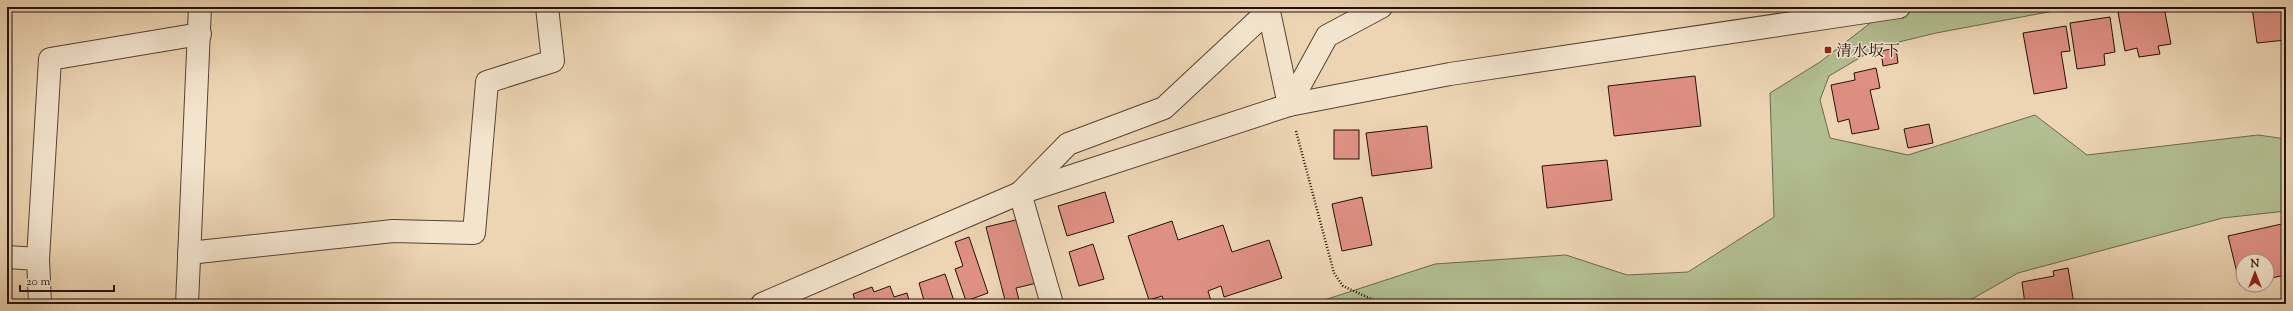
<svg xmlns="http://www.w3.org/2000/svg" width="2293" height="311" viewBox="0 0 2293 311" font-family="'Sorts Mill Goudy','Noto Serif JP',serif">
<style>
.green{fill:#b2be91;stroke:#6b684e}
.building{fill:#de9083;stroke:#24120a}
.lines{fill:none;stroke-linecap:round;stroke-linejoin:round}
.minor-casing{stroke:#564334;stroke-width:24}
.path{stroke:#24120a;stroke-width:2.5;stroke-dasharray:1 2;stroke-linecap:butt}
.minor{stroke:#f3e4ce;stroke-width:22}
.poi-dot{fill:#8f2418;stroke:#f3e4ce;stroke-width:1.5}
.labels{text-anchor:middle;stroke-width:3;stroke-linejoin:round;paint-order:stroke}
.poi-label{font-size:16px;fill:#24120a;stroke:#f3e4ce;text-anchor:start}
</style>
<rect width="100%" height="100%" fill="#edd5b4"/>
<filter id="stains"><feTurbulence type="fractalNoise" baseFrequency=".005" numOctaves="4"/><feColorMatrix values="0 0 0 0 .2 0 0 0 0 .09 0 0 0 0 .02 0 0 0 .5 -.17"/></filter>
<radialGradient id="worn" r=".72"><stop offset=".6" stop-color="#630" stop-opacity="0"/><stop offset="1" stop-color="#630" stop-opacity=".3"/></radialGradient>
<polygon class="green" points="1891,7 2075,7 1936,33 1878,47 1829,76 1820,100 1830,138 1908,155 2035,115 2087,155 2258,135 2286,139 2286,211 2223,218 2018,273 1963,304 1312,304 1435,264 1566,255 1627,275 1688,272 1774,217 1770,93 1820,62"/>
<g class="building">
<polygon points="2149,7 2164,7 2171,44 2158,46 2160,54 2139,57 2137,48 2125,51 2118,12"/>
<polygon points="2252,7 2286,7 2286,40 2257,43"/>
<polygon points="2110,17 2115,52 2104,54 2105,65 2077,69 2070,23"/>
<polygon points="2066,26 2070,51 2061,52 2067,88 2034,94 2023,33"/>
<polygon points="1896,48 1898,63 1883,66 1881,51"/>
<polygon points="1876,68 1880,88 1870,90 1879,129 1852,134 1849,119 1838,122 1831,85 1855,80 1854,73"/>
<polygon points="1695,76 1701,126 1614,136 1608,86"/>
<polygon points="1929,124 1933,143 1908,148 1904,129"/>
<polygon points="1427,126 1432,168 1372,176 1366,133"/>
<rect x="1334" y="130" width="25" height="29"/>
<polygon points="1607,160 1612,200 1547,208 1542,166"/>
<polygon points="1105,192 1114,222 1067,236 1058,206"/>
<polygon points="1362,197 1372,245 1342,251 1332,204"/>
<polygon points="1020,219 1037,283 1016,288 1020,304 1006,304 986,227"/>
<polygon points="1172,221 1178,240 1223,225 1232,252 1269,240 1282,278 1224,297 1221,286 1208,291 1212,304 1165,304 1162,296 1149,300 1128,236"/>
<polygon points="2286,223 2286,256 2284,256 2286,265 2283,266 2285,275 2267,279 2267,261 2243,261 2243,285 2240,285 2228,236"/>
<polygon points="969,237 988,293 966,301 955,269 963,266 955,242"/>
<polygon points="1093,244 1104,279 1079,286 1069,252"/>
<polygon points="2068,268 2074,304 2025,304 2022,282 2054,276 2053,271"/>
<polygon points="945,274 955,304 925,304 919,283"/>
<polygon points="890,286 894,297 907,293 910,304 856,304 853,294 872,287 874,292"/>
</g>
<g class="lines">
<g class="minor-casing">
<g id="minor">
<polyline points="1268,7 1289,105"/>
<polyline points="1289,105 1327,36 1381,7"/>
<polyline points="189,253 393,231 474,233 487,82 553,61 547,7"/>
<polyline points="7,257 38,259"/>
<polyline points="40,304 38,259 50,59 200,34"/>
<polyline points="187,304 200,7"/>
<polyline points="762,304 1020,193 1289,105 1450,74 1899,7"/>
<polyline points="1052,304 1020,193 1068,144 1164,108 1269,10"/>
</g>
</g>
<polyline class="path" points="1296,131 1334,273 1343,286 1382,304"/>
<use href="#minor" class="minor"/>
</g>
<rect class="poi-dot" x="1824" y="46" width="8" height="8" rx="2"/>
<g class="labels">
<g class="poi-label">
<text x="1836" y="56">清水坂下</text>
</g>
</g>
<rect width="2293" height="311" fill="none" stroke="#edd5b4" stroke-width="24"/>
<rect x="8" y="8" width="2277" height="295" fill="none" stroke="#24120a" stroke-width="2"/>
<rect x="12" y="12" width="2269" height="287" fill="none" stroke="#24120a"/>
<g transform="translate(2255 273)"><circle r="19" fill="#f3e4ce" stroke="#a09080"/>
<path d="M0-3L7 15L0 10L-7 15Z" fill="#8f2418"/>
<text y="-6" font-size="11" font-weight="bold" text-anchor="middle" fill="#24120a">N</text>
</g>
<path d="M20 285v6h94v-6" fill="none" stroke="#24120a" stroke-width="2"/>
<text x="26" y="285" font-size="12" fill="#24120a" stroke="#f3e4ce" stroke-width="3" paint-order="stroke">20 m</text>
<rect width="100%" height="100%" filter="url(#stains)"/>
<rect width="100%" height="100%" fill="url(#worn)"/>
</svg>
